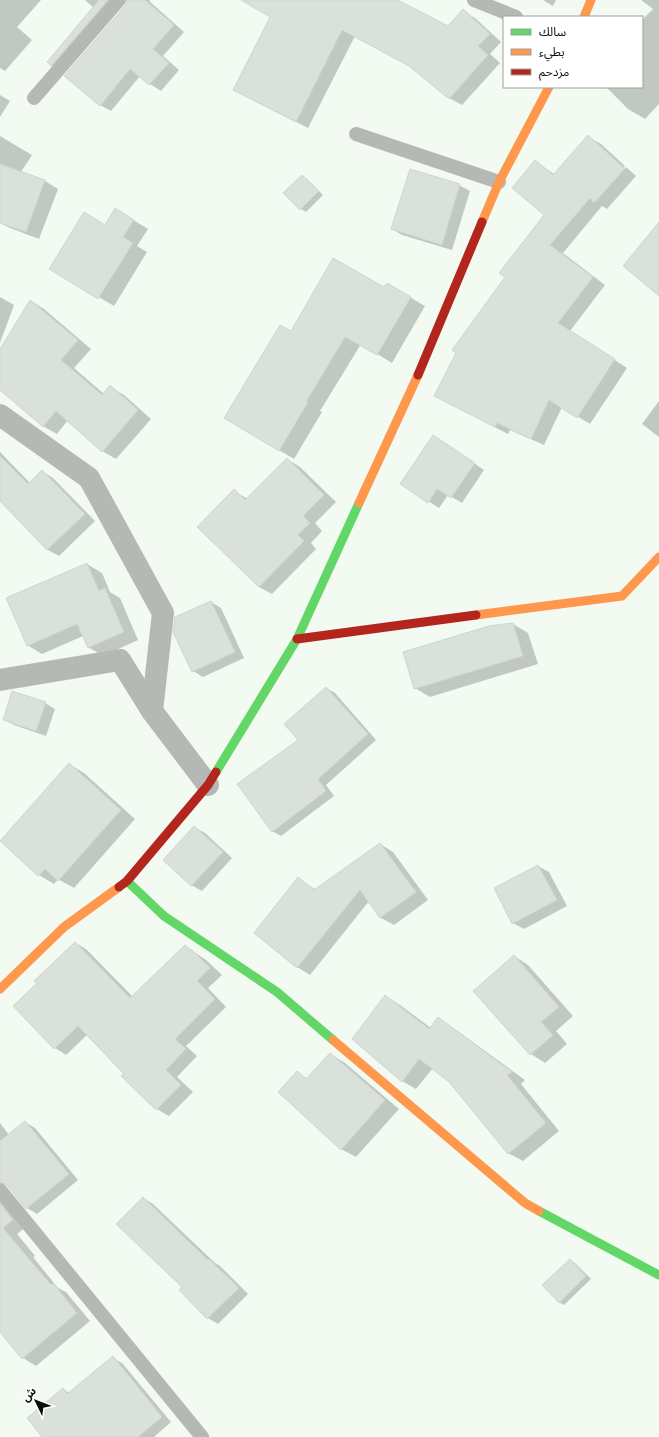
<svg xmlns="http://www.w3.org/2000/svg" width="659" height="1437" viewBox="0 0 659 1437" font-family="Helvetica,'Noto Sans Arabic',sans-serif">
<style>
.shadow{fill:#0003}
.building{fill:#dae0da;stroke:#cfd5cf}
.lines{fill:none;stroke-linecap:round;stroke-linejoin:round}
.lane{stroke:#b6b8b6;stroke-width:14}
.street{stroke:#b6b8b6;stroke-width:22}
.fast{stroke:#63d668;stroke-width:9}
.slow{stroke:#ff974d;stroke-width:9}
.jam{stroke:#b3261e;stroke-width:9}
</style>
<rect width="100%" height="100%" fill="#f2faf2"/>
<g class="shadow">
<polygon points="0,0 41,0 17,27 32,40 5,71 0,68"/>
<polygon points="85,0 125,0 62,71 51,65 94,8"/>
<polygon points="128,0 150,0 149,1 184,32 163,56 179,70 161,91 150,84 140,76 111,111 100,105"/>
<polygon points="243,0 396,0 448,28 463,11 475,18 501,42 490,54 500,63 462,105 449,98 411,67 355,36 308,128 246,96 271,16"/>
<polygon points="543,0 556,0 553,6"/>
<polygon points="641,0 659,0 659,104 645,119 628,109 606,87 642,87 642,20 653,9"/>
<polygon points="0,95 10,101 0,117"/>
<polygon points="0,136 32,155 21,172 45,181 58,189 39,239 10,228 0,223"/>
<polygon points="588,137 601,144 625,166 592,202 595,202 626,167 636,176 607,209 602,206 563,253 605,285 570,331 627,368 590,424 562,407 544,445 510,430 508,434 448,403 506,277 545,214 536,162 554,174"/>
<polygon points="302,176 307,179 323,195 306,212 301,209"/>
<polygon points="459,185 470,191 452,250 402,235 392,229"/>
<polygon points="130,218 148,229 137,246 147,252 114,306 51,269 106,226"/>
<polygon points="387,284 425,306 392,363 361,344 320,411 322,412 294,459 225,418 291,332 384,289"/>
<polygon points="0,297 14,305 0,343"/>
<polygon points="31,301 44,309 91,349 74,368 104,394 110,387 124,395 151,419 116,459 102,451 68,420 57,434 43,426 0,388 0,351"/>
<polygon points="659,401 659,437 642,424"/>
<polygon points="444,442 484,470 462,503 448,495 439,508 402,484"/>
<polygon points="0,452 30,483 42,471 53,478 95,521 59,556 48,550 0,501"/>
<polygon points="287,459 300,467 336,502 315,523 322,531 311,543 316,549 272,594 259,587 199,527 234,491 248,499"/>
<polygon points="87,564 102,573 110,592 120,598 138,640 103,656 88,647 83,636 42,654 27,645"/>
<polygon points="211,602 221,608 244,658 203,677 193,671"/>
<polygon points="513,624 528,633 538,664 430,697 415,688"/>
<polygon points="326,688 335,693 376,740 326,785 334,796 281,836 272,831 300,741"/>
<polygon points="45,703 55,709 46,736 14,725 4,719"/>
<polygon points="69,764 84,773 135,819 74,888 58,879 54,884 39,875 1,841"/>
<polygon points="194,827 205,833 232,858 202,891 191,885"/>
<polygon points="380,844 393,852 428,900 394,925 381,918 369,901 310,975 297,967 299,879 316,890"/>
<polygon points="538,866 549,872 567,906 524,929 513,923"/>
<polygon points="76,943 87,950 133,997 185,946 206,960 222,975 208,988 226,1007 186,1046 197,1056 177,1077 193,1092 169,1116 157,1109 123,1076 125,1074 88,1034 66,1055 55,1048 38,983"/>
<polygon points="514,956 528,965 573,1016 556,1031 567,1044 545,1063 531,1054"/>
<polygon points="385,996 400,1005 431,1028 438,1019 452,1027 525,1080 521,1084 559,1131 523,1161 508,1153 449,1081 433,1068 416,1089 402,1081"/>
<polygon points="330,1054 345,1063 399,1109 356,1157 341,1149 297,1073 308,1079"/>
<polygon points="25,1122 35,1128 78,1180 37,1214 27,1208 0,1171 0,1123 9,1135"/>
<polygon points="0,1198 26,1227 17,1234 35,1256 33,1257 58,1288 66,1292 90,1321 36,1366 23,1358 0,1331"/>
<polygon points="143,1198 153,1204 215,1263 220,1266 248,1294 218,1324 208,1318 183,1287"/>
<polygon points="570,1260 575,1263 591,1279 564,1305 559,1302"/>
<polygon points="113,1358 122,1363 171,1422 154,1437 44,1437 63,1389 69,1393"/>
</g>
<g class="building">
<polygon points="99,0 108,0 51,66 47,62"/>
<polygon points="127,0 145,0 174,25 153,49 169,63 149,85 130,69 100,106 64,76 125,6"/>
<polygon points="241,0 398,0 448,26 463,9 490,34 478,46 488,55 449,99 409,66 342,30 296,122 233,90 270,17"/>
<polygon points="588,135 624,168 594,202 590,198 550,245 593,277 558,323 615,359 577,418 549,400 531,439 497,423 495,427 434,396 456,353 452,350 505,277 499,273 544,215 512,188 535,160 553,175"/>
<polygon points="0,164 45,180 26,232 0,223"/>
<polygon points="410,169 460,184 442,245 391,229"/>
<polygon points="302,175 319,191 300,210 283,193"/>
<polygon points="115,208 134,220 123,237 133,243 98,299 49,269 84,212 105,225"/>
<polygon points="659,222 659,296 623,266"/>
<polygon points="333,258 384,287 387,283 411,297 377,355 345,337 306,402 308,402 279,451 224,418 280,325 291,331"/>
<polygon points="30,300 78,340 61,360 102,395 110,385 138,410 102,452 56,411 43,427 0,390 0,349"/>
<polygon points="433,435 475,463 451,498 437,489 428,503 400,484"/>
<polygon points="0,456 28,484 42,470 85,514 47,550 0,501"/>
<polygon points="287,458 324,495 303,516 310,523 298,535 304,541 259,587 197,527 234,489 245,500"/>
<polygon points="87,563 99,591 105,588 124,632 88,648 77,624 27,646 6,598"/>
<polygon points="211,601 235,652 192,672 173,632 175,617"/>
<polygon points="513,623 523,656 414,689 403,652 489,626"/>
<polygon points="326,687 368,734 318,779 326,791 272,832 237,784 298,740 284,724"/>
<polygon points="12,691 46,702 36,731 3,720"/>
<polygon points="69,763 121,810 58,881 45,869 38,876 0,841"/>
<polygon points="194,826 223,852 191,886 163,860"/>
<polygon points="380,843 416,892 380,918 360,890 297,968 254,933 298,877 314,890"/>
<polygon points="538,865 557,900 512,924 494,888"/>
<polygon points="75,942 130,998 185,945 194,952 210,968 197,981 215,999 175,1039 186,1049 166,1070 181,1085 156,1110 121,1076 124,1074 78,1026 54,1049 13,1006 37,983 34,981"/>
<polygon points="514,955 559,1007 541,1022 553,1035 530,1055 473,991"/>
<polygon points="385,995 429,1029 438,1017 512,1072 507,1075 546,1123 508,1154 449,1082 419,1059 402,1082 352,1039"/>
<polygon points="330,1053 385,1100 341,1150 278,1092 297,1071 306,1079"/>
<polygon points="25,1121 69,1174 26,1209 7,1185 0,1182 0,1141"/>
<polygon points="143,1197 208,1260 209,1259 239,1288 207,1319 179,1290 182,1287 116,1224"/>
<polygon points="0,1203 13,1220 3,1228 51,1285 53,1283 77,1313 22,1359 0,1332"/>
<polygon points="570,1259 586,1276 559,1303 542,1285"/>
<polygon points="113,1356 162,1417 138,1437 42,1437 27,1418 63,1388 67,1394"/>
</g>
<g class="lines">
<g class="lane">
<polyline points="474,0 516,17"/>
<polyline points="34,98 119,0"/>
<polyline points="356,134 499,182"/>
<polyline points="0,1190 202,1437"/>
</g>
<g class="street">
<polyline points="0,415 89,478 163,613 152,711"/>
<polyline points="0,680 120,660 152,711 208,785"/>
</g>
<g class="fast">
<polyline points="216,772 297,639 359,503"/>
<polyline points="127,881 164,916 277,992 333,1040"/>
<polyline points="539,1211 659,1275"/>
</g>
<g class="slow">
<polyline points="584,17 591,0"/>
<polyline points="482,222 499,182 549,87"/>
<polyline points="359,503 418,375"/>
<polyline points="476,615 622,596 659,557"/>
<polyline points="0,989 64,927 119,887"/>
<polyline points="333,1040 525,1203 539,1211"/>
</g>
<g class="jam">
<polyline points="418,375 482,222"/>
<polyline points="297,639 476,615"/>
<polyline points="119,887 127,881 208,785 216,772"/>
</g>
</g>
<rect x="503" y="16" width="140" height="72" fill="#ffffff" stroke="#9d9f9d"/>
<rect x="511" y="29" width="20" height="6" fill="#63d668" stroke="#9d9f9d"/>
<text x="539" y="36" font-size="12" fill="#090e0a">سالك</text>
<rect x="511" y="49" width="20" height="6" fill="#ff974d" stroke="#9d9f9d"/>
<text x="539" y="56" font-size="12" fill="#090e0a">بطيء</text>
<rect x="511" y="69" width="20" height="6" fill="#b3261e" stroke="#9d9f9d"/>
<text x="539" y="76" font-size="12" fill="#090e0a">مزدحم</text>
<g transform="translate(36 1401) rotate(313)" stroke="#ffffff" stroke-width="3" paint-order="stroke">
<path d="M0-3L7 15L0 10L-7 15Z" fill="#090e0a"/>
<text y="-6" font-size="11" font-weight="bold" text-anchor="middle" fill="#090e0a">ش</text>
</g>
</svg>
